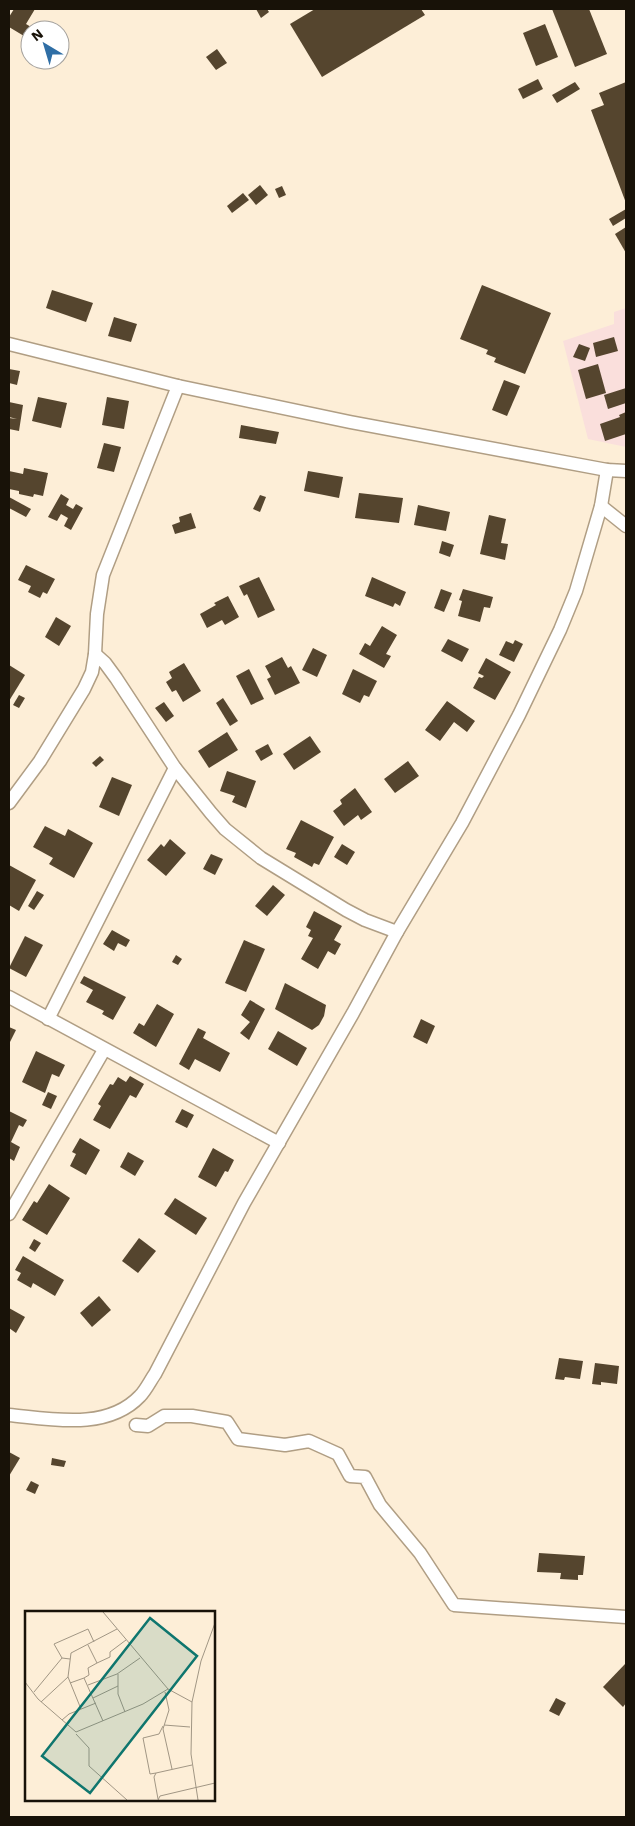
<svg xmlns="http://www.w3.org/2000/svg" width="635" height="1826" viewBox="0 0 635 1826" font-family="'Work Sans',sans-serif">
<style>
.commercial{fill:#fadfdc}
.building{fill:#55452e}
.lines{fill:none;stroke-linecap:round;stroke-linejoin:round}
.minor-casing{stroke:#b09e84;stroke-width:15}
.minor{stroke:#fff;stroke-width:12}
.inset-road{fill:none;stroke:#a19684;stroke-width:1}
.view{fill:#0f766e;fill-opacity:0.15;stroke:#0f766e;stroke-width:2.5}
.inset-edge{fill:none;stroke:#181208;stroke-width:2.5}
</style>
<rect width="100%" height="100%" fill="#fdeed7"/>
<polygon class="commercial" points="626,308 626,447 588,439 563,341 614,324 614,312"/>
<g class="building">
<polygon points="14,9 35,9 26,24 36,30 30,30 29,39 9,27 9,17"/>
<polygon points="256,9 267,9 269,12 261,18"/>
<polygon points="315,9 421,9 425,15 322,77 290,24"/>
<polygon points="552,9 589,9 607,54 575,67"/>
<polygon points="545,24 558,57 536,66 523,33"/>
<polygon points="217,49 227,63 216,70 206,57"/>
<polygon points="538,79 543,89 523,99 518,89"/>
<polygon points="575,82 580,89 557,103 552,95"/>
<polygon points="626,82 626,203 591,110 604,105 599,93"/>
<polygon points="260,185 268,195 256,205 248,195"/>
<polygon points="282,186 286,195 279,198 275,189"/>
<polygon points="243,193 249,200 232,213 227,206"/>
<polygon points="626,209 626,218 613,226 609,219"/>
<polygon points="626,227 626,253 615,234"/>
<polygon points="482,285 551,313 525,374 494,362 496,358 486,354 488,350 460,339"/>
<polygon points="52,290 93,303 86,322 46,308"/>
<polygon points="114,317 137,324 131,342 108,336"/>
<polygon points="614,337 618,351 596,357 593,343"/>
<polygon points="579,344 590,348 585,361 573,357"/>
<polygon points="598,364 606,393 586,399 578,370"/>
<polygon points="9,369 20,371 17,385 9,383"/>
<polygon points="504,380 520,386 507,416 492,410"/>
<polygon points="626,388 626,403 608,409 604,395"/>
<polygon points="38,397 67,403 61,428 32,421"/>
<polygon points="107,397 129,401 124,429 102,425"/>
<polygon points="9,402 23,405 19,431 9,429 9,418 17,419 9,417"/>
<polygon points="626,412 626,434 605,441 600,424 620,417 619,415"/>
<polygon points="241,425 279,432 276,444 239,438"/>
<polygon points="104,443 121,447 114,472 97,468"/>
<polygon points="24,468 48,473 43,496 34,494 33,497 19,494 19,491 9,489 9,471 23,474"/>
<polygon points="308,471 343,477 339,498 304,491"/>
<polygon points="359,493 403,498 399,523 355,518"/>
<polygon points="61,494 69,499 66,505 73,509 76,504 83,508 71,530 64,526 68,518 61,514 57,521 48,517"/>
<polygon points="260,495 266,497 260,512 253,509"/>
<polygon points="9,497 31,509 26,517 9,508"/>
<polygon points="418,505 450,512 446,531 414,525"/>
<polygon points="191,513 196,528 175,534 172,525 180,522 179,517"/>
<polygon points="489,515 506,519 501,543 508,544 505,560 480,554"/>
<polygon points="442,541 454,545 450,557 439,553"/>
<polygon points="26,565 55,579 47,594 43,592 40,598 28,592 31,586 18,580"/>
<polygon points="259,577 275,610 258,618 247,594 244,596 239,586"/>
<polygon points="372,577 406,592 400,606 395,603 393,607 365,596"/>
<polygon points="441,589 452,593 444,612 434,608"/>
<polygon points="463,589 493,597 490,608 484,607 480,622 458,616 462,601 459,600"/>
<polygon points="228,596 239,617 225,625 222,620 207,628 200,614 216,605 214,603"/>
<polygon points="56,617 71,626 59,646 45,637"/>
<polygon points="382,626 397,635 386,654 391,656 384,668 359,654 365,643 370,646"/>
<polygon points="448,639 469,649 462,662 441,651"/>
<polygon points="515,640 523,644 514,662 499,655 506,641 513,644"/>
<polygon points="313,648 327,655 317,677 302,670"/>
<polygon points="282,657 288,668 291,666 300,683 275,695 267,679 271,677 265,666"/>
<polygon points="486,658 511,672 495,700 473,688 479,677 482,678 484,676 478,673"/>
<polygon points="184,663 201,691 183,702 176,690 172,692 166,682 172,678 169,672"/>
<polygon points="9,665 25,675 9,701"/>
<polygon points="249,669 264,699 251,705 236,676"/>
<polygon points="353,669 377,681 369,697 364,695 360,703 342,694"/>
<polygon points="19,695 25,698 19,708 13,705"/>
<polygon points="223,698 238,721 230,726 216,703"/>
<polygon points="447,701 475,721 467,732 454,722 440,741 425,730"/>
<polygon points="164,702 174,716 166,722 155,708"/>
<polygon points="227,732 238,750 209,768 198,751"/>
<polygon points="310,736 321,752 294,770 283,754"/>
<polygon points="268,744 273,754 261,761 255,751"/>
<polygon points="100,756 104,760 96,767 92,763"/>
<polygon points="408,761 419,776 395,793 384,779"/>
<polygon points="227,771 256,781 246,808 232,802 235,796 220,791"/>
<polygon points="112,777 132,785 119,816 99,807"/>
<polygon points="355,788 372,812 361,820 358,815 344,826 333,811 342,804 340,800"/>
<polygon points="301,820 334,837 319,865 314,863 312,867 294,857 296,853 286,849"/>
<polygon points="45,826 65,836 68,829 93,843 74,878 49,864 53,858 33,847"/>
<polygon points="170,839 186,853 166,876 147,860 161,844 164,847"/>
<polygon points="342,844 355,852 347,865 334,857"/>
<polygon points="211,854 223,859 215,875 203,869"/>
<polygon points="9,865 36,880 19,911 9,905"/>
<polygon points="273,885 285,895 267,916 255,906"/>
<polygon points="37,891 44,895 34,910 28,906"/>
<polygon points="314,911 342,926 334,940 341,944 335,955 328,951 318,969 301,959 313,938 308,936 311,930 306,927"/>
<polygon points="112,930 130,940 126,947 118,943 114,951 103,944"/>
<polygon points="25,936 43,945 26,977 9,968"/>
<polygon points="244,940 265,949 246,992 225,983"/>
<polygon points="176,955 182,959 178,965 172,962"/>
<polygon points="84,976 126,997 113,1020 102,1014 104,1011 86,1002 93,990 80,983"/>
<polygon points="285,983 326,1005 324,1016 319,1025 312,1030 275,1009"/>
<polygon points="250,1000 265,1009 249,1040 240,1033 250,1022 241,1015"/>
<polygon points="157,1004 174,1014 156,1047 133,1033 139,1023 144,1026"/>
<polygon points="421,1019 435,1026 427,1044 413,1037"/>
<polygon points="9,1027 16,1030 9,1044"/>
<polygon points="198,1028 206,1032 203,1038 230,1053 220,1072 195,1059 189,1070 179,1064"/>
<polygon points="278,1031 307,1048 297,1066 268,1049"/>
<polygon points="36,1051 65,1065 59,1077 52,1074 45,1093 22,1082"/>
<polygon points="130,1076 144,1084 136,1098 130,1095 110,1129 93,1120 101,1106 98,1104 110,1084 113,1085 118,1077 126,1082"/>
<polygon points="48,1092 57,1096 51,1109 42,1105"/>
<polygon points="182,1109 194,1115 187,1128 175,1122"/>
<polygon points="9,1111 27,1120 23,1127 19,1125 11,1142 20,1147 14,1161 9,1158"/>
<polygon points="80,1138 100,1150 86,1175 70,1166 76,1154 72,1152"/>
<polygon points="213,1148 234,1160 228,1172 225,1171 216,1187 198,1177"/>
<polygon points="128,1152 144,1161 135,1176 120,1167"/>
<polygon points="49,1184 70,1198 47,1235 22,1220 34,1201 37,1203"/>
<polygon points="175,1198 207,1218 196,1235 164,1214"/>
<polygon points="139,1238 156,1251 138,1273 122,1261"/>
<polygon points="34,1239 41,1243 35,1252 29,1248"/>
<polygon points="23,1256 64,1280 55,1296 33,1283 31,1288 17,1280 21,1273 15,1270"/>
<polygon points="99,1296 111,1310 92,1327 80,1313"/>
<polygon points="9,1308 25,1317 16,1333 9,1328"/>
<polygon points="559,1358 583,1361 580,1379 565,1377 564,1380 555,1379"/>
<polygon points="595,1363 619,1366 617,1384 601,1382 601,1385 592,1384"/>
<polygon points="9,1452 20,1458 9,1476"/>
<polygon points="52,1458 66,1461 64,1467 51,1465"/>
<polygon points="31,1481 39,1485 35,1494 26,1490"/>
<polygon points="539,1553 585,1556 583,1575 578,1575 578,1580 560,1579 561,1573 537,1572"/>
<polygon points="626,1663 626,1703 623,1707 603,1687"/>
<polygon points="556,1698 566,1703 559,1716 549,1711"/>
</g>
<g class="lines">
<g class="minor-casing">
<g id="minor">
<polyline points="9,344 178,386 350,422 607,470 626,471"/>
<polyline points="601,506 626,526"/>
<polyline points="95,654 105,663 116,678 175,768 211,813 225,829 261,858 346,910 365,920 397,932"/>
<polyline points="9,803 40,761 84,689 92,672 95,654 97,614 103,575 178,386"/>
<polyline points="9,997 279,1143"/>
<polyline points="48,1019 175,768"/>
<polyline points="9,1214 104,1050"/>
<path d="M9,1415C51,1419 107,1431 140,1396C146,1390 150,1381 155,1374L244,1203L353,1013L397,932L462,823L519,715L560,630L576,591L601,506L607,470"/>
<polyline points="136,1425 148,1426 164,1416 192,1416 227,1422 238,1439 285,1445 309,1441 338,1454 350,1476 365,1477 380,1505 420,1553 454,1605 626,1617"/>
</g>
</g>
<use href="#minor" class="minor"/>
</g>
<g transform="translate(25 1611)">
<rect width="190" height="190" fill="#fdeed7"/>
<path class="inset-road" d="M78,1L143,78L167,91M37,47L29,33L63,18L69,31M72,52L85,46V41L101,29M93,63V83L100,101M43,66L56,98M59,67L64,64L63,57L72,52L63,34M0,71L13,88L51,121L118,93L143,78M45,72L59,67L78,110M63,74L92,63L115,47M9,81L37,47L45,48M140,81L144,99L138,118L147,158M68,87L93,75M16,91L43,66L46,42L92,18M37,109L44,103L71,92M139,114L165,116M51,123L64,137V155L102,189M131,162L125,163L118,127L134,123L138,115M133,188L129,166L131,162L167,154M133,189L135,185L190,172M173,189L166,143L167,91L176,50L190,12"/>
<path class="view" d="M125,7L172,45L65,182L17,145Z"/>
<rect width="190" height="190" class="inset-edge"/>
</g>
<rect width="635" height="1826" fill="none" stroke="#181208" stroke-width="20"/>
<g transform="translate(45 45) rotate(322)"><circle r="24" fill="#ffffff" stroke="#a3a09c"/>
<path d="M0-4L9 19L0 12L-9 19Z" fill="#2f6ea5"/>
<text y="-8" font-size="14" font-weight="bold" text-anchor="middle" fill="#181208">N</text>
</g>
</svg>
